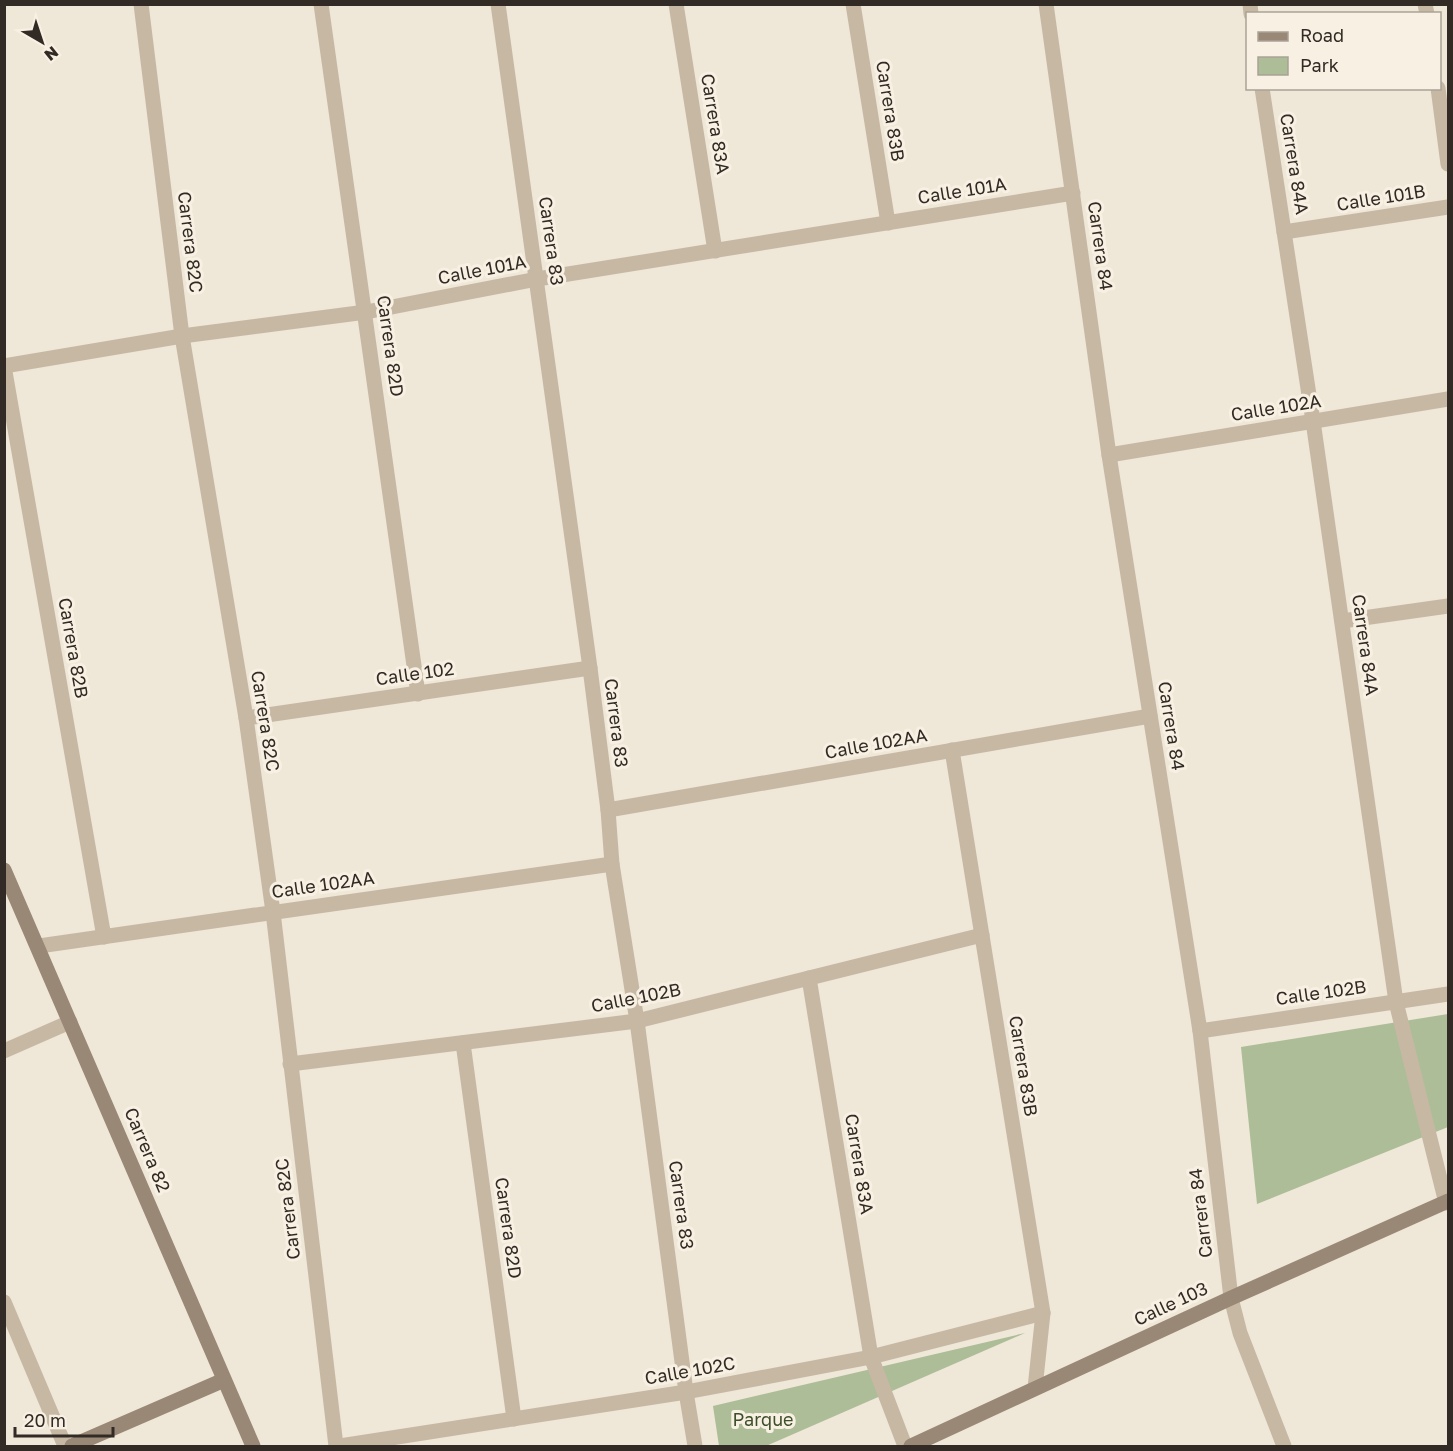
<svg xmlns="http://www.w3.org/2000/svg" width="1453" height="1451" viewBox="0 0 1453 1451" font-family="'Golos Text',sans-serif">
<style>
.green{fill:#acbd98}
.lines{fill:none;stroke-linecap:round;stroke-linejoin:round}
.street{stroke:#c7b8a4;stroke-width:15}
.secondary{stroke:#9a8876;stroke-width:15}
.labels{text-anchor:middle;stroke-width:6;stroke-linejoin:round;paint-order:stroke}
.street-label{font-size:18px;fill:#322b25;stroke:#f8f1e3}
.park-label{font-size:18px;fill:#3d4f2a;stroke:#f8f1e3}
</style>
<rect width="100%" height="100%" fill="#efe7d7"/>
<g class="green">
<polygon points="1448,1014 1448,1127 1257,1204 1241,1047"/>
<polygon points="1025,1333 766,1446 719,1446 713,1406"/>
</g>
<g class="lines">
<g class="street">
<polyline points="141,4 182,336 246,718 273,912 336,1446"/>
<polyline points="321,4 418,694"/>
<polyline points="498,4 590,668 608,810 612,864 637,1021 686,1392 695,1446"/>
<polyline points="676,4 715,251"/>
<polyline points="853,4 888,223"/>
<polyline points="1046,4 1109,455 1200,1031 1231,1298 1240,1333 1284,1446"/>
<polyline points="1250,4 1251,14"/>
<polyline points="1425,4 1427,14"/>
<polyline points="1262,88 1313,421 1396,1002 1446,1203"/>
<polyline points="1438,88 1448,164"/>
<polyline points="1284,232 1448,207"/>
<polyline points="1109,455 1448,399"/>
<polyline points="1342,621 1448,606"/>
<polyline points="246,718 590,668"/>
<polyline points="952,750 1043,1313 1035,1388"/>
<polyline points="608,810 1150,716"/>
<polyline points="104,937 4,366 182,336 366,312 537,279 1073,193"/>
<polyline points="39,946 612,864"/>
<polyline points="809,978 871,1357 905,1446"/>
<polyline points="1200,1031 1448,994"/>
<polyline points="463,1043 514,1419"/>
<polyline points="4,1051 70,1022"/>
<polyline points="290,1064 637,1021 982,935"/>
<polyline points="4,1302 65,1446"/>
<polyline points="340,1446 686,1392 871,1357 1043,1313"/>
</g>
<g class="secondary">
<polyline points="4,870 253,1446"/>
<polyline points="72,1446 224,1380"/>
<polyline points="911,1446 1231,1298 1448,1201"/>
</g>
</g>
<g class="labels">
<g class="street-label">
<text transform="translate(890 111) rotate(81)" y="6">Carrera 83B</text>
<text transform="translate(715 124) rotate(81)" y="6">Carrera 83A</text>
<text transform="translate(1294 164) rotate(81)" y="6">Carrera 84A</text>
<text transform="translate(962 191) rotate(-9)" y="6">Calle 101A</text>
<text transform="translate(1381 198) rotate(-9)" y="6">Calle 101B</text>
<text transform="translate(551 241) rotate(82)" y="6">Carrera 83</text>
<text transform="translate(190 242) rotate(83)" y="6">Carrera 82C</text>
<text transform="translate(1100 246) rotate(82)" y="6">Carrera 84</text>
<text transform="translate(482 270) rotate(-11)" y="6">Calle 101A</text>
<text transform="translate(390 346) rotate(82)" y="6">Carrera 82D</text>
<text transform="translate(1276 408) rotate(-9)" y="6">Calle 102A</text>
<text transform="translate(1365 645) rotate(82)" y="6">Carrera 84A</text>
<text transform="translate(73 648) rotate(80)" y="6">Carrera 82B</text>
<text transform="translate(415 674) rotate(-8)" y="6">Calle 102</text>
<text transform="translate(265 721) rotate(81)" y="6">Carrera 82C</text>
<text transform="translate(616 723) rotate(83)" y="6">Carrera 83</text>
<text transform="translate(1171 726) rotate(81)" y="6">Carrera 84</text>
<text transform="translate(876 744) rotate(-10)" y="6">Calle 102AA</text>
<text transform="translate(323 885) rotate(-8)" y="6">Calle 102AA</text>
<text transform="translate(1321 993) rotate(-8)" y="6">Calle 102B</text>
<text transform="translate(636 998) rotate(-11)" y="6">Calle 102B</text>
<text transform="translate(1023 1066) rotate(81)" y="6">Carrera 83B</text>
<text transform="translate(147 1150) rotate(67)" y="6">Carrera 82</text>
<text transform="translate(859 1164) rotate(81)" y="6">Carrera 83A</text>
<text transform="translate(681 1205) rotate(82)" y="6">Carrera 83</text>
<text transform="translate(288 1209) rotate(-97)" y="6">Carrera 82C</text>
<text transform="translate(1201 1213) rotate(-97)" y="6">Carrera 84</text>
<text transform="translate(508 1228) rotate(82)" y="6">Carrera 82D</text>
<text transform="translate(1171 1304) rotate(-25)" y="6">Calle 103</text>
<text transform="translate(690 1371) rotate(-10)" y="6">Calle 102C</text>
</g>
<g class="park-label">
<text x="763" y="1426">Parque</text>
</g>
</g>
<rect width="1453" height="1451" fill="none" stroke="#322b25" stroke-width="12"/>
<rect x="1246" y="12" width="195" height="78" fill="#f8f1e3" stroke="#a9a297" stroke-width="1.5"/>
<rect x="1258" y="32" width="30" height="9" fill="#9a8876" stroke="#a9a297" stroke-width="1.5"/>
<text x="1300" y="42" font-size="18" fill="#322b25">Road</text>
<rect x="1258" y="57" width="30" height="18" fill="#acbd98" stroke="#a9a297" stroke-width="1.5"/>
<text x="1300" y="72" font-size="18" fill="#322b25">Park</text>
<g transform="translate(42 42) rotate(141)" stroke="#f8f1e3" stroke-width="4.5" paint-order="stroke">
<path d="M0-4.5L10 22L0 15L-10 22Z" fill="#322b25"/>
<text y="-9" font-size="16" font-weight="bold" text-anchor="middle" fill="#322b25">N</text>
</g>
<path d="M15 1427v9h98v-9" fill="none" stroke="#322b25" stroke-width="3"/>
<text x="24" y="1427" font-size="18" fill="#322b25" stroke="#f8f1e3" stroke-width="4.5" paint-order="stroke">20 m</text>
</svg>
